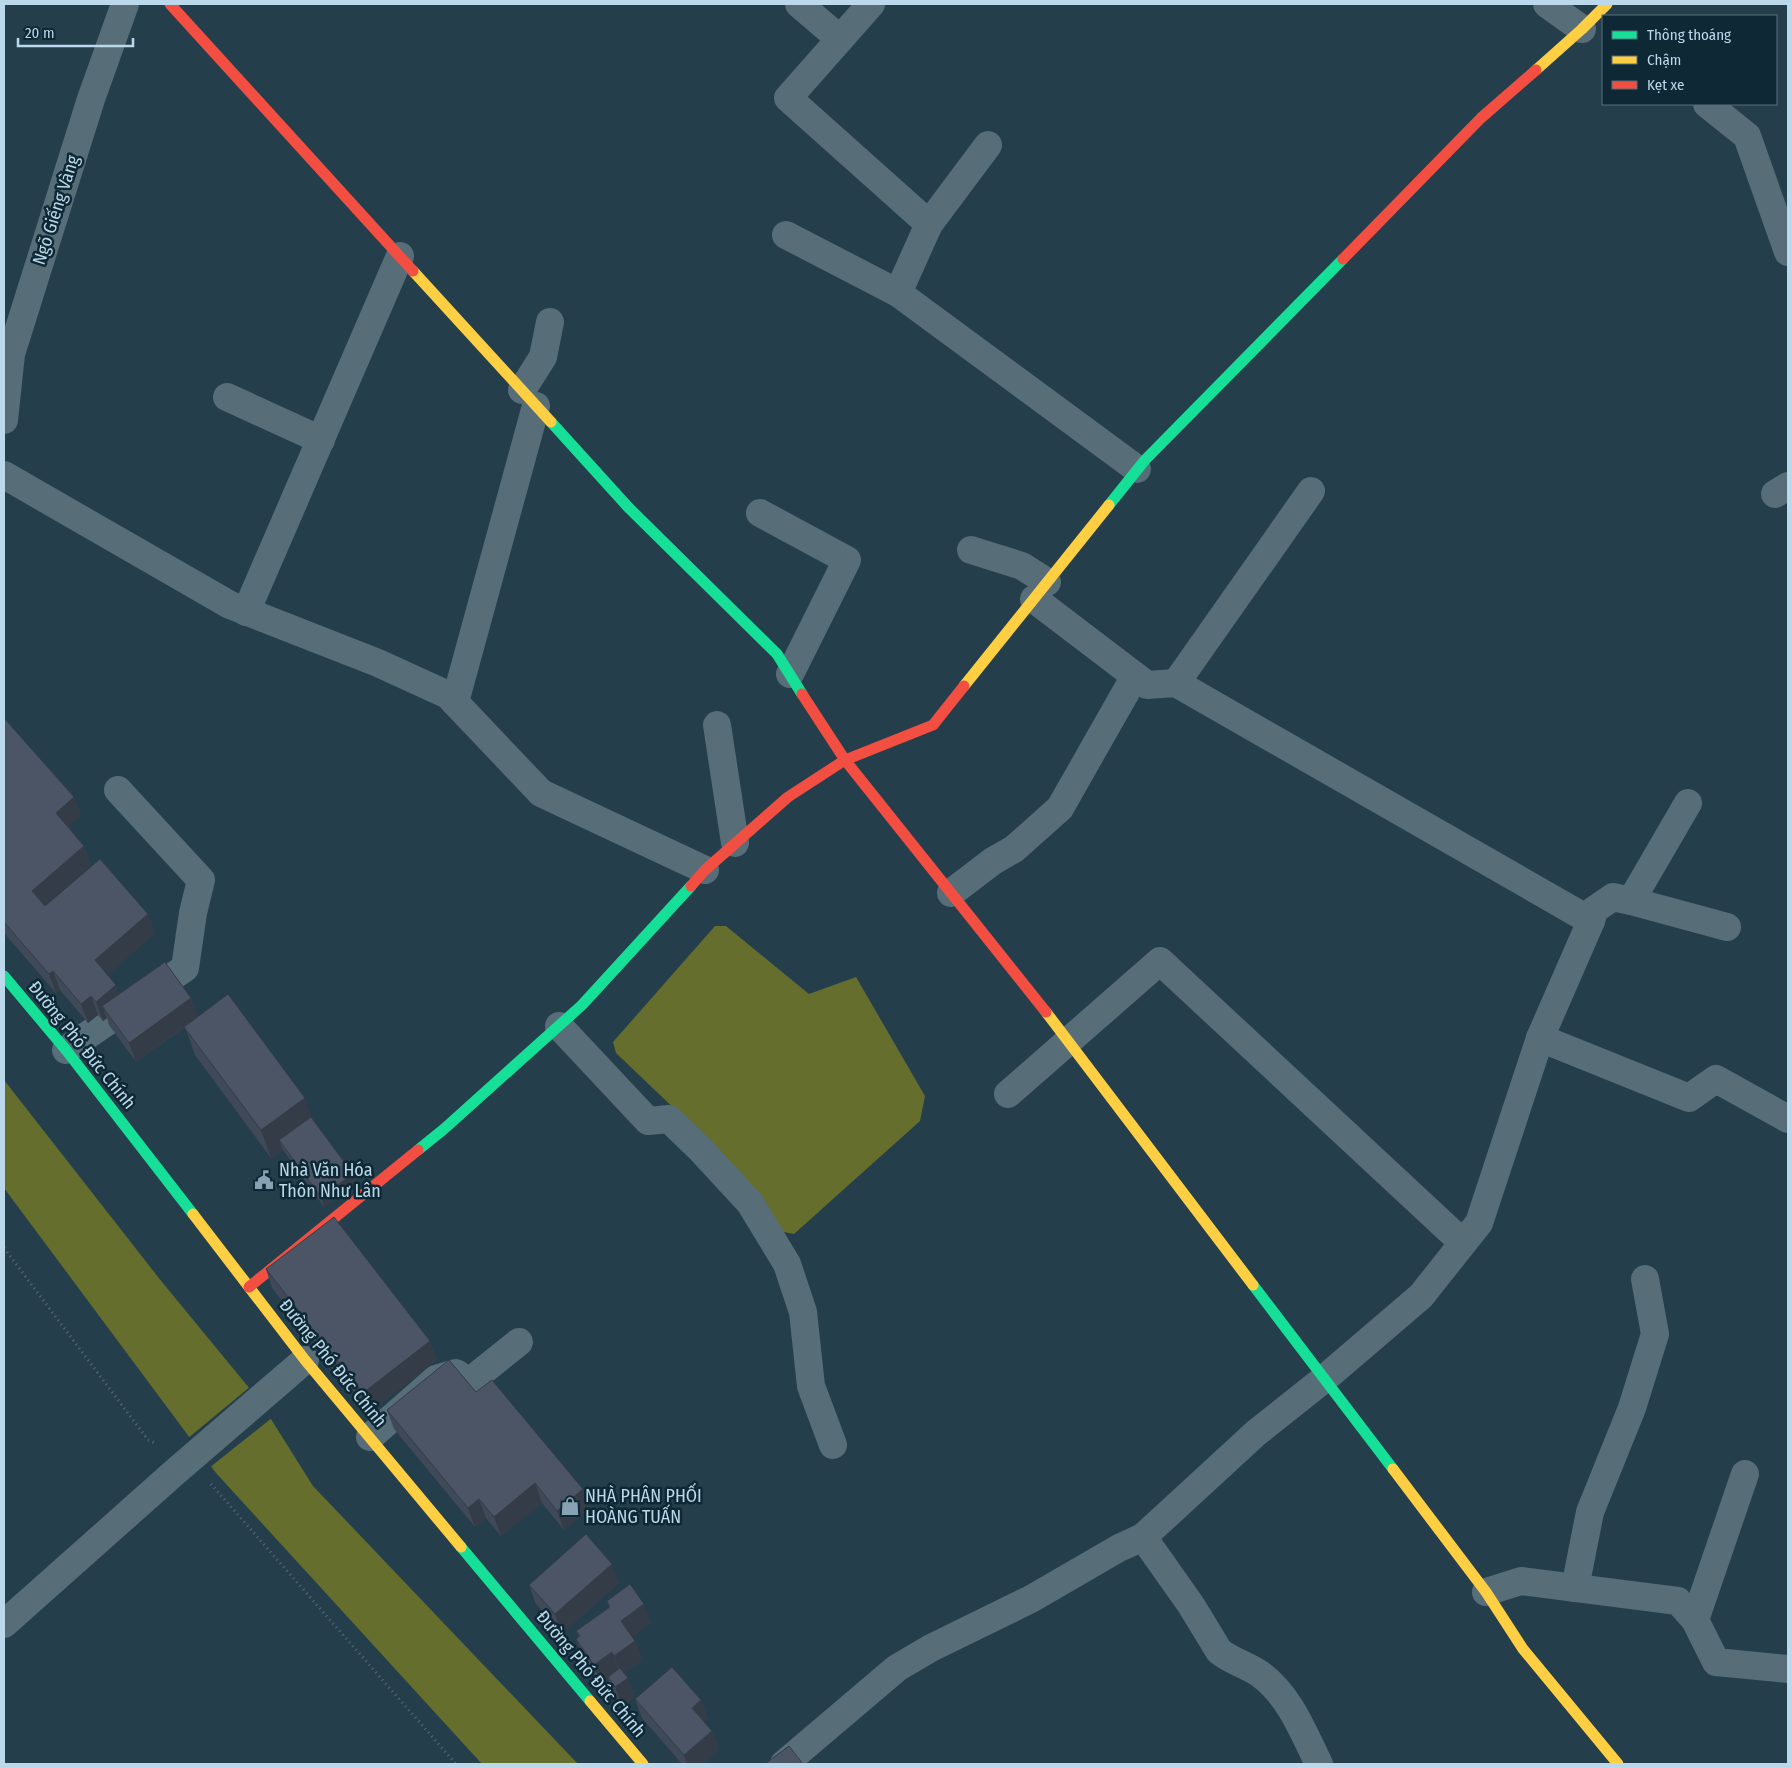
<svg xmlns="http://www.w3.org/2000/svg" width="1792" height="1768" viewBox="0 0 1792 1768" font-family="'Fira Sans Condensed',sans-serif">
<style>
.water{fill:#656e2d}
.pier{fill:#243e4b}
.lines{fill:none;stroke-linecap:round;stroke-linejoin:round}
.path{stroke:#596c76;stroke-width:3;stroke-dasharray:1 4;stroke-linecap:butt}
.street{stroke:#576e79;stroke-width:28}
.fast{stroke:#16e098;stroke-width:11}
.slow{stroke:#ffcf43;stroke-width:11}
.jam{stroke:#f24e42;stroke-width:11}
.wall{fill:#404957}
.shaded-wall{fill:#343c47}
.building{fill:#4b5565;stroke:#343c47}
.labels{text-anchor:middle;stroke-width:5;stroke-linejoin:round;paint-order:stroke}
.street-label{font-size:18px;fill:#bcd9eb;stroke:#0e2835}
.poi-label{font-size:18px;fill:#bcd9eb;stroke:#0e2835;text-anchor:start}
</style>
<rect width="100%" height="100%" fill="#243e4b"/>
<g class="water">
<polygon points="715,926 726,926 809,994 856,977 925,1096 920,1121 794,1234 778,1231 703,1136 616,1053 613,1042"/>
<polygon points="4,1080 162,1282 259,1400 313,1486 578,1764 482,1764 216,1473 4,1188"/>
</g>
<polygon class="pier" points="251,1386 273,1417 209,1468 187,1439"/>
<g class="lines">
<g class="path">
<polyline points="4,1248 148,1440 155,1443"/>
<polyline points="211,1484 456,1764"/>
</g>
<g class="street">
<polyline points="799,4 840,39"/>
<polyline points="871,4 788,98 929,224 898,293 1137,469"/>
<polyline points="1547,4 1582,29"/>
<polyline points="1707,104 1747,136 1788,252"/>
<polyline points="929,224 988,145"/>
<polyline points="786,235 898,293"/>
<polyline points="522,390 543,357 550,322"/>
<polyline points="227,397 321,440"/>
<polyline points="4,420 11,354 91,99 125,4"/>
<polyline points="4,475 230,605 378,663 448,695 541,793 705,870"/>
<polyline points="1775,494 1788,486"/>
<polyline points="760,513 847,560 790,674"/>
<polyline points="971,550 1022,566 1047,582"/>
<polyline points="246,612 400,256"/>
<polyline points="1176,683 1311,491"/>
<polyline points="455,702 536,406"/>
<polyline points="717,725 735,843"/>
<polyline points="951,893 993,861 1014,849 1060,808 1135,676"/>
<polyline points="1631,901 1727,927"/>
<polyline points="1591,921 1594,910 1613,897 1631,901 1688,803"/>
<polyline points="559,1026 648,1121 669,1119 701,1150 750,1203 787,1264 803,1312 811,1386 833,1445"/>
<polyline points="1540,1038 1689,1098 1716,1079 1788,1119"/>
<polyline points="66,1050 185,968 193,913 201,880 118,790"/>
<polyline points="1008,1094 1160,961 1462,1242"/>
<polyline points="370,1437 436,1379 456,1373 469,1382 519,1342"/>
<path d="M1143,1537L1191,1605L1219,1651C1231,1661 1247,1665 1260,1674C1290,1696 1303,1732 1319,1764"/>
<polyline points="1575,1588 1590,1512 1632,1408 1655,1334 1645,1279"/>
<polyline points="1486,1592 1521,1581 1678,1601 1695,1620 1716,1662 1788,1669"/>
<polyline points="1695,1620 1745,1474"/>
<polyline points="4,1624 175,1472 305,1360"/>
<polyline points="784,1764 897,1668 931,1648 1031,1599 1119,1548 1143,1537 1256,1433 1324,1379 1421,1296 1479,1223 1540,1038 1591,921 1176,683 1147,685 1034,599"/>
</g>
<g class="fast">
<polyline points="551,422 628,507 777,654 802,694"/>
<polyline points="1109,505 1145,460 1343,259"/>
<polyline points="4,976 66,1050 193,1214"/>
<polyline points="418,1150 444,1129 582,1005 691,886"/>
<polyline points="1253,1285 1393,1469"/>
<polyline points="461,1547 590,1701"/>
</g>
<g class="slow">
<polyline points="1536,70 1582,29 1607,4"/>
<polyline points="413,271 551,422"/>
<polyline points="964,686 1109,505"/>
<polyline points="1046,1012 1253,1285"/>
<polyline points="193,1214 305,1360 461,1547"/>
<polyline points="1393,1469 1486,1592 1523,1649 1618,1764"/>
<polyline points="590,1701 643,1764"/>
</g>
<g class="jam">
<polyline points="170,4 413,271"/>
<polyline points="1343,259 1481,118 1536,70"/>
<polyline points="802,694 845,760 1046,1012"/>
<polyline points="691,886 705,870 788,797 845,760 933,725 964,686"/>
<polyline points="249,1287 418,1150"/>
</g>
</g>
<g class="wall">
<polygon points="4,718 74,797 81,816 68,827 84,846 91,865 44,905 45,906 148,914 155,933 107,975 119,994 191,998 198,1017 305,1098 311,1117 357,1184 324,1207 283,1150 271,1158 195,1055 185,1027 136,1062 109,1025 107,1018 103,1021 98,1015 88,1023 60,990 56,993 4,933"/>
<polygon points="266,1269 430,1341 437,1360 370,1412 272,1288"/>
<polygon points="476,1392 583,1489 590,1508 564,1530 542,1503 501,1536 486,1518 475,1527 394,1429 387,1410"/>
<polygon points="619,1583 562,1633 536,1604 529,1585"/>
<polygon points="607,1601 651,1623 632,1637 635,1641 642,1660 624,1673 628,1678 635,1697 622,1706 615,1696 608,1679 601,1684 583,1659 576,1639 579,1637 576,1631 609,1608"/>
<polygon points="635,1699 701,1700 708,1719 704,1722 712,1731 719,1750 702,1764 682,1764 642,1718"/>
</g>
<g class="shaded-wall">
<polygon points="74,797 81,816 63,832 56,813"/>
<polygon points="84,846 91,865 39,910 32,891"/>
<polygon points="148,914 155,933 102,980 95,960"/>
<polygon points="53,971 60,990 56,993 49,974"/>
<polygon points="116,985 123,1005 102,1006 107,1018 103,1021 96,1002"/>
<polygon points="91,996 98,1015 88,1023 81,1004"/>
<polygon points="191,998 198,1017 136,1062 129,1043"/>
<polygon points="305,1098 315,1126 279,1140 283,1150 271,1158 261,1130"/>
<polygon points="353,1174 357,1184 324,1207 321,1197"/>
<polygon points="430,1341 437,1360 370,1412 363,1393"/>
<polygon points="535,1483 542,1503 501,1536 494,1517"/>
<polygon points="583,1489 590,1508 564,1530 557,1511"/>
<polygon points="479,1499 486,1518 475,1527 468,1508"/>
<polygon points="612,1564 619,1583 562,1633 555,1614"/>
<polygon points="644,1604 651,1623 628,1640 621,1621"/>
<polygon points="635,1641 642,1660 621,1675 614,1656"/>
<polygon points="612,1652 619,1671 601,1684 594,1665"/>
<polygon points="628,1678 635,1697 622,1706 615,1687"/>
<polygon points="701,1700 708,1719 699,1727 692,1708"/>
<polygon points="712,1731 719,1750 702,1764 687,1764 684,1755"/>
</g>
<g class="building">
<polygon points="4,718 74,797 56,813 84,846 32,891 45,906 100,859 148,914 95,960 116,985 96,1002 91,996 81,1004 53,971 49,974 4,922"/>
<polygon points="165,962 191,998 129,1043 102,1006"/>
<polygon points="228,994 305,1098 261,1130 184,1027"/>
<polygon points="311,1117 353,1174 321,1197 279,1140"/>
<polygon points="334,1217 430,1341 363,1393 266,1269"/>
<polygon points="449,1360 476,1392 492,1380 583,1489 557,1511 535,1483 494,1517 479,1499 468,1508 387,1410"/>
<polygon points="586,1534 612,1564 555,1614 529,1585"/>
<polygon points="630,1584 644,1604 621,1621 635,1641 614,1656 612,1652 594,1665 576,1639 580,1636 576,1631 610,1607 607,1601"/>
<polygon points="672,1667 701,1700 692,1708 712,1731 684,1755 635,1699"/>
<polygon points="620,1668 628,1678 615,1687 608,1677"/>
<polygon points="789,1746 803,1764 765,1764"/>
</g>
<defs>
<g id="civic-bare" transform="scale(1.5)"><path d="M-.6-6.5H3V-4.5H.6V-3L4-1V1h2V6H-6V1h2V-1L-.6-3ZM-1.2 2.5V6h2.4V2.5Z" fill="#87a3b3" stroke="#0e2835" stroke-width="2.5" paint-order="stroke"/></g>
<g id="shop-bare" transform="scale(1.5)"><path d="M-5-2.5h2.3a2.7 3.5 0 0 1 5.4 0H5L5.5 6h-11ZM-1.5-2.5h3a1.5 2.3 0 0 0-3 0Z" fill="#87a3b3" stroke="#0e2835" stroke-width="2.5" paint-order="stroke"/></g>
</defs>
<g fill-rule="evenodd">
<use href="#civic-bare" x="264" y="1180"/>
<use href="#shop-bare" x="570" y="1506"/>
</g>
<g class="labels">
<g class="street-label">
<text transform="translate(56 210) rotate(-72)" y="6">Ngõ Giếng Vàng</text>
<text transform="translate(82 1045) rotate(51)" y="6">Đường Phó Đức Chính</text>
<text transform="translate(333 1363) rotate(51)" y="6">Đường Phó Đức Chính</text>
<text transform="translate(591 1674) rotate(50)" y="6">Đường Phó Đức Chính</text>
</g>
<g class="poi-label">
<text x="279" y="1176">Nhà Văn Hóa<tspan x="279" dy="21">Thôn Như Lân</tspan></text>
<text x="585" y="1502">NHÀ PHÂN PHỐI<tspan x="585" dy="21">HOÀNG TUẤN</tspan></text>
</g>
</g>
<rect width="1792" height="1768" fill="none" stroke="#bcd9eb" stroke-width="10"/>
<rect x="1602" y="15" width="175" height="90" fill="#0e2835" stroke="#546f7e"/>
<rect x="1612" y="31" width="25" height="8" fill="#16e098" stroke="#546f7e"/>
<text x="1647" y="40" font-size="15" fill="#bcd9eb">Thông thoáng</text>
<rect x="1612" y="56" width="25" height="8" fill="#ffcf43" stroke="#546f7e"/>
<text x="1647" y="65" font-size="15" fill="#bcd9eb">Chậm</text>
<rect x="1612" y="81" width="25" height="8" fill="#f24e42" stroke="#546f7e"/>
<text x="1647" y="90" font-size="15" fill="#bcd9eb">Kẹt xe</text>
<path d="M18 38v8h115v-8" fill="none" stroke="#bcd9eb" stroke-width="2.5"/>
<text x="25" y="38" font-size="15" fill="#bcd9eb" stroke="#0e2835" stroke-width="4" paint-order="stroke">20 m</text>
</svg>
